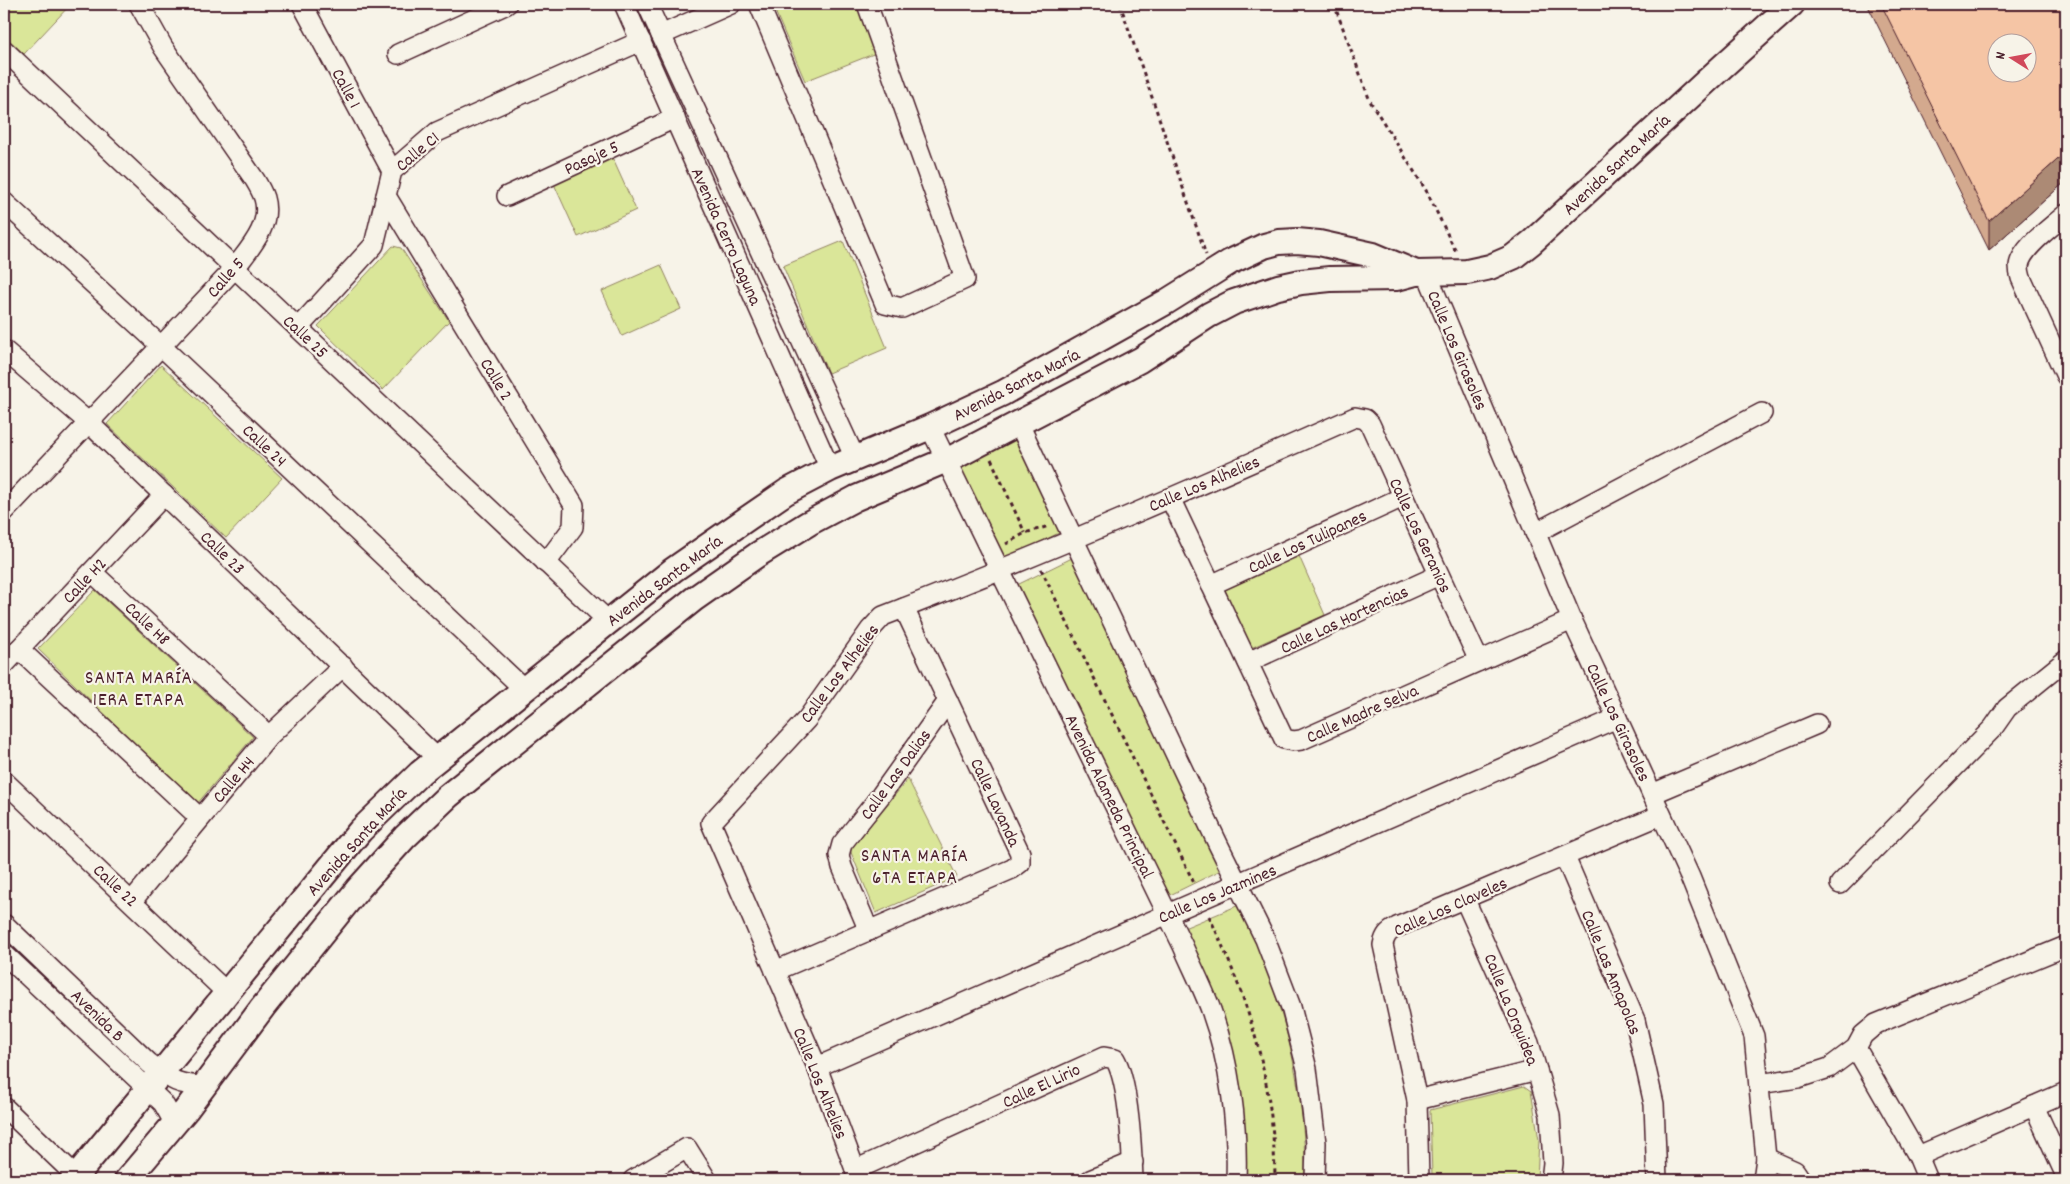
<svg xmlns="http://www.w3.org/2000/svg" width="2070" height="1184" viewBox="0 0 2070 1184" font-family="Dekko,sans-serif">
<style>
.green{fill:#dae699;stroke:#928262}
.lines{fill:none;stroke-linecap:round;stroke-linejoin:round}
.minor-casing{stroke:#4a1f2b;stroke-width:22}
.major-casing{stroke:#4a1f2b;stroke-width:28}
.path{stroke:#4a1f2b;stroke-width:3;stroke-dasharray:4 4;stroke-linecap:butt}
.minor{stroke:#f7f3e8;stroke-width:19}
.major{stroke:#f7f3e8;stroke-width:24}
.wall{fill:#d3a98e;stroke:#4a1f2b}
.shaded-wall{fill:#ac8a74;stroke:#4a1f2b}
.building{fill:#f5c5a5;stroke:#4a1f2b;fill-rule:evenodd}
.labels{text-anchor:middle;stroke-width:4.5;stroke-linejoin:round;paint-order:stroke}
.street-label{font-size:18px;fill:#4a1f2b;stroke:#f7f3e8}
.neighbourhood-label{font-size:19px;letter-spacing:1px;fill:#4a1f2b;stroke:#f7f3e8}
</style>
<rect width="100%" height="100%" fill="#f7f3e8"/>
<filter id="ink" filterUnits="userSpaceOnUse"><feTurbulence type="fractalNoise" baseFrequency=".02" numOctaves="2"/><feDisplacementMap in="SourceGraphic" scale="10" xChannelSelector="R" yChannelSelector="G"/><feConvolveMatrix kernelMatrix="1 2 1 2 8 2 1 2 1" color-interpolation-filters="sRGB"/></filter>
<g filter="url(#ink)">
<g class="green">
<polygon points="4,4 71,4 24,54 4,35"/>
<polygon points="772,4 857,4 876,53 805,81"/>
<polygon points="612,157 636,210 578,237 554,184"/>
<polygon points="843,241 887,348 828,373 783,266"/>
<polygon points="393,246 401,248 449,321 383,390 318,326"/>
<polygon points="661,265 681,309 622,336 602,291"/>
<polygon points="161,365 282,478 226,538 107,424"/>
<polygon points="1016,435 1061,532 1003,560 957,463"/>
<polygon points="1299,556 1325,615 1251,648 1225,590"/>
<polygon points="1074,557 1223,869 1166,897 1017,585"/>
<polygon points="95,590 253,737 197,804 38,649"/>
<polygon points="908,779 957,877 876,913 850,850"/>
<path d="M1239,905C1281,992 1306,1083 1305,1180H1245L1246,1160L1241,1088L1220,1009L1184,928Z"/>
<polygon points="1524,1086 1531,1091 1539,1140 1537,1180 1443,1180 1432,1178 1430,1110"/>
</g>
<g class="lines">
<g class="minor-casing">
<g id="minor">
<polyline points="302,4 392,171"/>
<polyline points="624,4 830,469"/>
<polyline points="647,4 855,458"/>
<polyline points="759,4 885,304 902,308 965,279 867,4"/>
<polyline points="661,35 731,4"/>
<polyline points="4,50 608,621"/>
<polyline points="398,54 507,4"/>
<polyline points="386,196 574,505 573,527 546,563"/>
<polyline points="507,196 675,118"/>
<polyline points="4,202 161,346 524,689"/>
<path d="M2066,214C2053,226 2021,248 2019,266C2019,270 2020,275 2021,278L2066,376"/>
<polyline points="1427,274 1572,620 1690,877 1754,1036 1766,1158 1763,1180"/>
<polyline points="298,328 374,245 392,171 437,132 641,41"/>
<polyline points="4,350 88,422 437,758"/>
<polyline points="1019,424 1218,844 1265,939 1291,1007 1307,1069 1316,1143 1315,1180"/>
<path d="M930,427L1183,946C1192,967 1203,988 1211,1010C1230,1063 1238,1124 1236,1180"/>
<polyline points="1170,498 1284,739 1294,741 1301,740 1572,620"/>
<path d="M4,512L235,268C250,248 272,225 264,198C262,192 258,185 255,180L163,47L139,4"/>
<polyline points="1535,533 1762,413"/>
<polyline points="92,572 269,736"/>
<polyline points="1211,585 1403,497"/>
<polyline points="19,649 200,818"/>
<polyline points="1248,662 1439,575"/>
<polyline points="4,665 164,495"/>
<polyline points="4,781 226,992"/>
<polyline points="1652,794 1817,724"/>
<polyline points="1565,857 1635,1020 1654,1104 1657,1180"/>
<polyline points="1840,884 1993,728 2007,708 2066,660"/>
<polyline points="1465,900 1529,1043 1550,1115 1553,1163 1551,1180"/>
<polyline points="132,901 269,736 343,666"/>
<path d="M4,924L149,1063C172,1080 174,1084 203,1086"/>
<polyline points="869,931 842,867 839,855 842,844 881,795 948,701"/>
<polyline points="4,954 163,1103 171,1117 172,1125"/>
<polyline points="775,971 1012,869 1020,863 1020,853 904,608"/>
<polyline points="1856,1048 1918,1156 1928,1180"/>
<polyline points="817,1067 1617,718"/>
<polyline points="1759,1084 1798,1078 1829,1068 1856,1048 1863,1035 1876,1024 2066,946"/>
<polyline points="1417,1100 1537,1070"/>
<polyline points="2034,1106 2066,1176"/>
<polyline points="4,1107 76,1176"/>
<polyline points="1918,1156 2066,1092"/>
<polyline points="1766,1158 1795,1171 1801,1180"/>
<path d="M855,1170L1104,1057L1115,1059C1129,1083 1132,1151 1133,1180"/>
<polyline points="633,1180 687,1148 707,1180"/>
<path d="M859,1180L817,1067L711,823L807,719L870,630L883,616C1042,555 1199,486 1355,417L1365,419L1370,424L1479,661"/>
<polyline points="1090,1180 1133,1162"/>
<path d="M1419,1180L1417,1100L1383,945C1385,935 1388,932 1397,927L1661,815"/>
</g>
</g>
<g class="major-casing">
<g id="major">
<polyline points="73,1180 360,831 420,773 673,570 748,518 786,492 830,469 930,427 1003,393 1166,302 1230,262 1264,246 1279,242 1297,241 1319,243 1373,255 1416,273"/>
<polyline points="127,1180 186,1110 263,1007 358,889 405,837 448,796 489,763 694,599 757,555 809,523 856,498 956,456 1140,360 1209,315 1234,302 1278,287 1301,282 1330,279 1397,278 1416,273 1467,272 1490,267 1513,257 1532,242 1723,66 1792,4"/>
</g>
</g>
<g class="path">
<polyline points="1120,4 1206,255"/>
<polyline points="1334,4 1370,101 1427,192 1457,254"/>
<polyline points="991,459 1025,533"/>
<polyline points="1006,544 1025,533 1049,526"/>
<polyline points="1041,569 1194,883"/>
<path d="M1209,916C1251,1006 1274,1081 1275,1180"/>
</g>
<use href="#minor" class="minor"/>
<use href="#major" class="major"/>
</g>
<polygon class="wall" points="1867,4 2066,4 2066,181 1989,250"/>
<polygon class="shaded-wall" points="2066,152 2066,181 1989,250 1989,221"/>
<path class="building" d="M1881,4H2066V152L1989,221ZM1998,42H2028V72H1998Z"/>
</g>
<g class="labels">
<g class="street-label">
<text transform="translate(347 88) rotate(62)" y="6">Calle 1</text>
<text transform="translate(417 151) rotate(-40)" y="6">Calle C1</text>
<text transform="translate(591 157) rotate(-25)" y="6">Pasaje 5</text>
<text transform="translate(1616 164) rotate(-43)" y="6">Avenida Santa María</text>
<text transform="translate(727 236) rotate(66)" y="6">Avenida Cerro Laguna</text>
<text transform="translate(225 277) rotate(-49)" y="6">Calle 5</text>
<text transform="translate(306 336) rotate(43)" y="6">Calle 25</text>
<text transform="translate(1458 350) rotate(67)" y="6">Calle Los Girasoles</text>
<text transform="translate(497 379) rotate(59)" y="6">Calle 2</text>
<text transform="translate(1016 384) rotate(-27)" y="6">Avenida Santa María</text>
<text transform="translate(265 445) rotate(43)" y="6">Calle 24</text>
<text transform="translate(1204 483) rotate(-23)" y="6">Calle Los Alhelies</text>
<text transform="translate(1421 535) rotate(65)" y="6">Calle Los Geranios</text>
<text transform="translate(1307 541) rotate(-25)" y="6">Calle Los Tulipanes</text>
<text transform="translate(223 552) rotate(44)" y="6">Calle 23</text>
<text transform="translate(84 580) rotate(-47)" y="6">Calle H2</text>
<text transform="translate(664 580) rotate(-37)" y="6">Avenida Santa María</text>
<text transform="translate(1344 619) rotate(-25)" y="6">Calle Las Hortencias</text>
<text transform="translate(148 623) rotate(43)" y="6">Calle H8</text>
<text transform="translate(839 673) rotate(-53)" y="6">Calle Los Alhelies</text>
<text transform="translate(1362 713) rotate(-24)" y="6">Calle Madre Selva</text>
<text transform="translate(1619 722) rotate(65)" y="6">Calle Los Girasoles</text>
<text transform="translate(895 774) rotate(-54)" y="6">Calle Las Dalias</text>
<text transform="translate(233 779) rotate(-50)" y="6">Calle H4</text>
<text transform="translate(1110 796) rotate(64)" y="6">Avenida Alameda Principal</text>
<text transform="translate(996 802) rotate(65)" y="6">Calle Lavanda</text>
<text transform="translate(356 841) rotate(-48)" y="6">Avenida Santa María</text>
<text transform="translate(116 885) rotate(43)" y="6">Calle 22</text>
<text transform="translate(1217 893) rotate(-23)" y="6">Calle Los Jazmines</text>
<text transform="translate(1450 906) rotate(-24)" y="6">Calle Los Claveles</text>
<text transform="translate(1612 972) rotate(68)" y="6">Calle Las Amapolas</text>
<text transform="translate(1512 1009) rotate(68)" y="6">Calle La Orquidea</text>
<text transform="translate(98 1015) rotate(44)" y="6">Avenida B</text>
<text transform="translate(821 1083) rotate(68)" y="6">Calle Los Alhelies</text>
<text transform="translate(1041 1085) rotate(-25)" y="6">Calle El Lirio</text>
</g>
<g class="neighbourhood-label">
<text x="139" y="683">SANTA MARÍA<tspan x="139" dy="22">1ERA ETAPA</tspan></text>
<text x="915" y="861">SANTA MARÍA<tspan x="915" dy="22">6TA ETAPA</tspan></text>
</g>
</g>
<rect width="2070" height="1184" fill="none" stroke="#f7f3e8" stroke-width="20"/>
<rect x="10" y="10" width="2050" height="1164" fill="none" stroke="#4a1f2b" stroke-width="2" filter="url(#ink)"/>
<g transform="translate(2012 58) rotate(281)"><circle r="24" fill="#f7f3e8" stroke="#b29e9c"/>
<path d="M0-4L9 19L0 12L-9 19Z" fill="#d1495b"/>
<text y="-8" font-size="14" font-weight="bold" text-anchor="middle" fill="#4a1f2b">N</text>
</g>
</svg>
